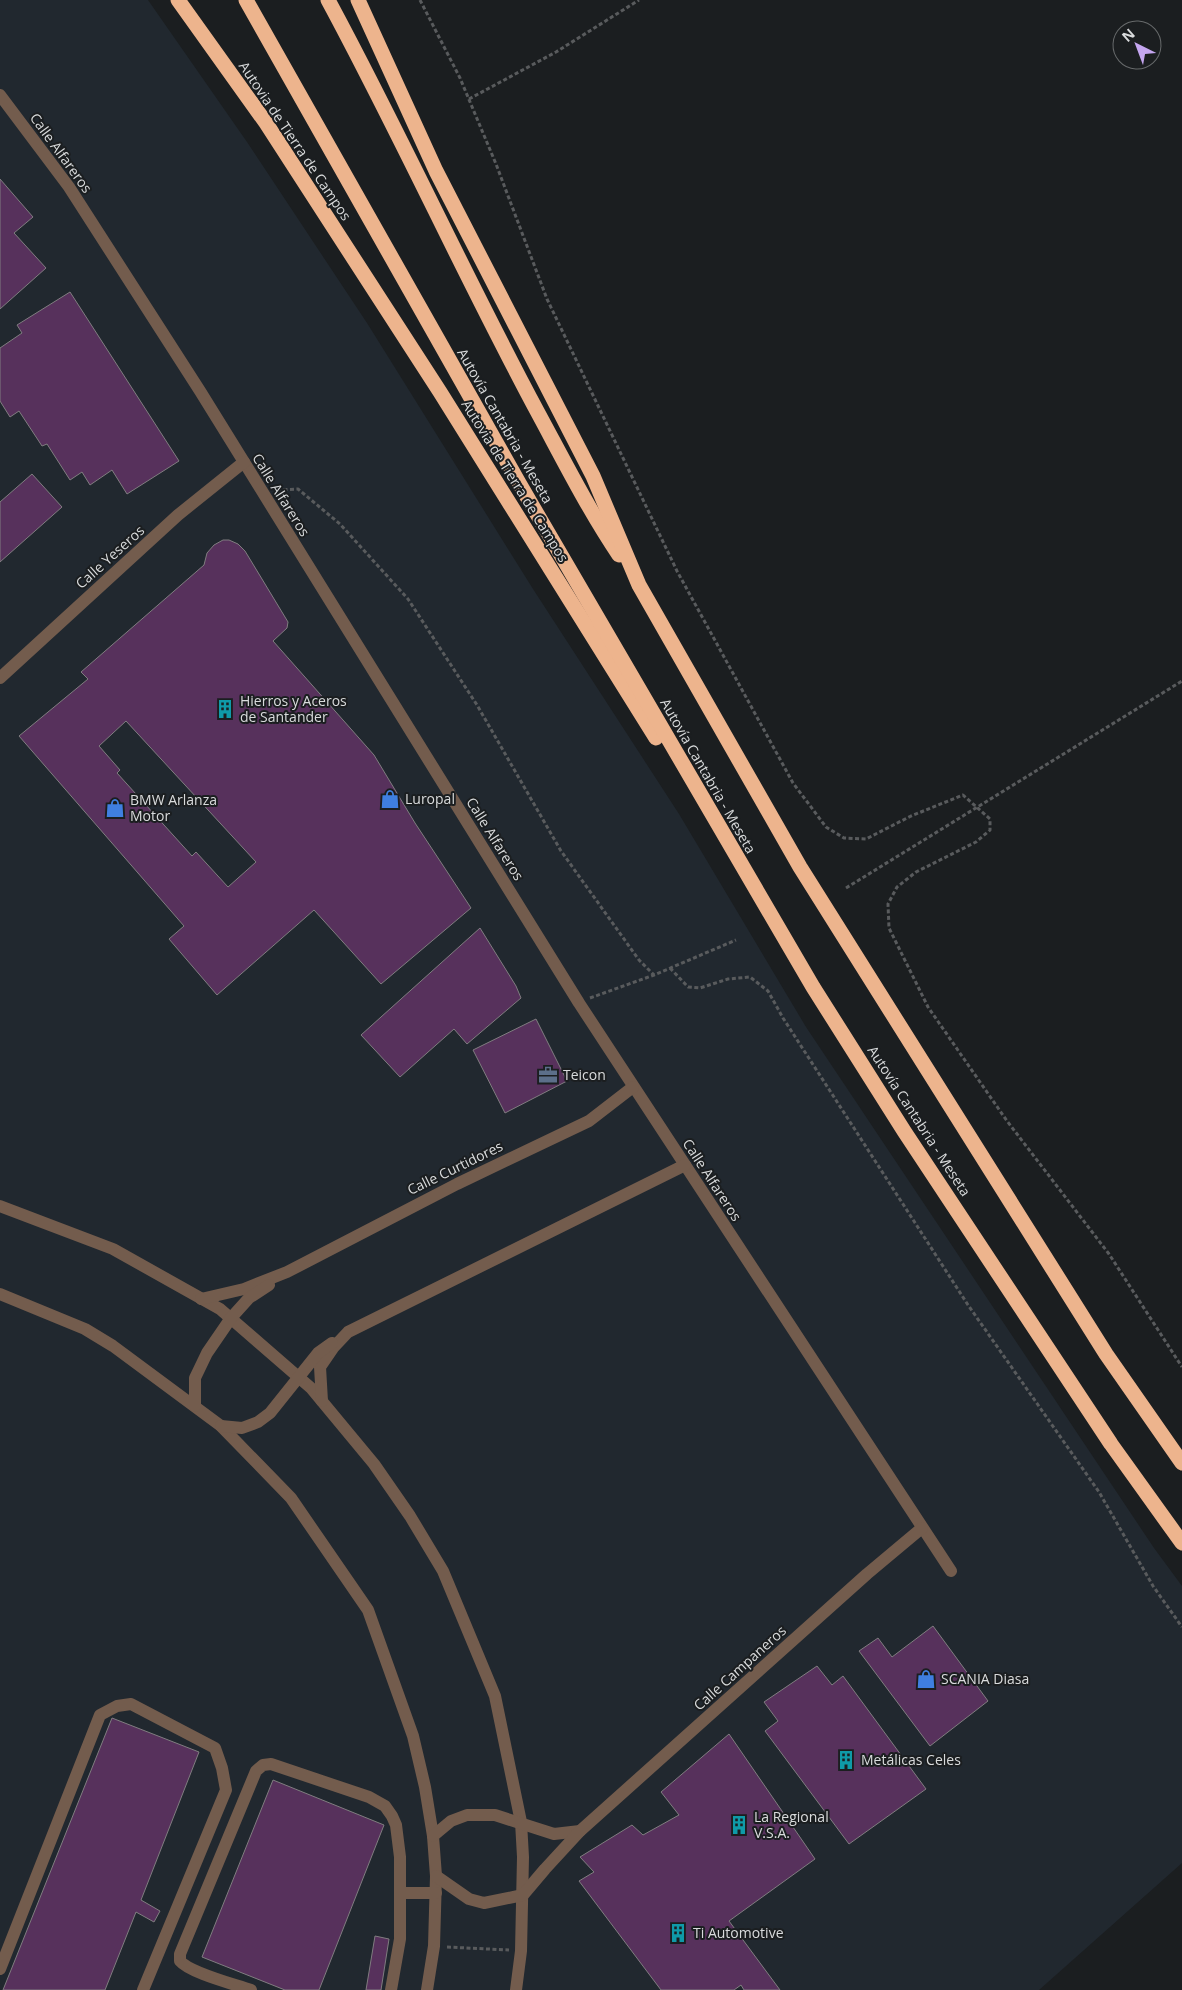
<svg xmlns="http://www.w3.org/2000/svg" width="1182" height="1990" viewBox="0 0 1182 1990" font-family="'Open Sans',sans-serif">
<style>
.built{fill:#21282f}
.building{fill:#57315c;stroke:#807d80;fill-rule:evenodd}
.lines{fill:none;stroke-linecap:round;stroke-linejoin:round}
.path{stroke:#595b5d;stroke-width:3;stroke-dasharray:4 2.5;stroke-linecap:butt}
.minor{stroke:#735c4d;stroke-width:12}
.highway{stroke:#edb48d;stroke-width:15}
.labels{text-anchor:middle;stroke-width:4;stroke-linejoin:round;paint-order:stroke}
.street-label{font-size:14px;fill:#d9dbdc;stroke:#1b1e20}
.poi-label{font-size:14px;fill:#d9dbdc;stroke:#1b1e20;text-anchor:start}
</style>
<rect width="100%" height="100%" fill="#1b1e20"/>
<polygon class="built" points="0,0 148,0 247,142 367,323 533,589 679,814 806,1027 1154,1548 1182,1586 1182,1863 1039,1990 0,1990"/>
<g class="building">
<polygon points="0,179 33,217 14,233 46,268 0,309"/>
<polygon points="70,292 179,461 127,494 112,470 90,485 82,472 70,480 47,444 42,446 19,411 10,417 0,401 0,348 22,333 17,325"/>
<polygon points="32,474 62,507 0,562 0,502"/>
<path d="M223,540H229L238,544L245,551L288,622L287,628L273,641L374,755L415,823L471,908L381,984L314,910L217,995L169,939L184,926L19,736L88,679L81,672L204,565L207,553L214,545ZM126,721L256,862L228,887L196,852L192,856L117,773L120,770L99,746Z"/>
<polygon points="480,928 516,986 521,998 467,1044 454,1029 400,1077 361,1035"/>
<polygon points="536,1019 567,1081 505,1113 473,1050"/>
<polygon points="933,1626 988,1701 930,1746 859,1651 878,1638 892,1657"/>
<polygon points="817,1666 832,1685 843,1676 926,1789 849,1844 765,1731 778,1721 764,1702"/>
<polygon points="112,1718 199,1752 141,1900 160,1911 154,1922 136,1912 105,1990 3,1990"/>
<polygon points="729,1734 815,1859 729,1921 780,1990 744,1990 741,1985 734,1990 661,1990 579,1881 594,1872 580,1857 632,1825 643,1835 679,1815 661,1792"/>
<polygon points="273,1780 384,1825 319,1990 285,1990 202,1957"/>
<polygon points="375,1936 389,1939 381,1990 366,1990"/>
</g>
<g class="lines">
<g class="path">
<polyline points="420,0 460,78 496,164 547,299 677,571 793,783 826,827 844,838 866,839 911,816 963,795 990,819 990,830 976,842 916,872 897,887 888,904 889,928 928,1007 1007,1121 1109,1254 1182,1367"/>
<polyline points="469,99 556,52 639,0"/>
<polyline points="277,490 298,489 340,524 408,599 477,705 561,851 639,960 654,975"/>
<polyline points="846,888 1182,681"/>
<polyline points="670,968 688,987 700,988 728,979 750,977 768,991 783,1018 968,1305 1099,1492 1153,1586 1182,1627"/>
<polyline points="590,998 654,975 736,940"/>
<polyline points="447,1947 509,1950"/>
</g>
<g class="minor">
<polyline points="0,95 69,187 200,391 579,1003 951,1571"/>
<polyline points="0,678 178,515 244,462"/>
<polyline points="0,1206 113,1249 220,1309 311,1388 374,1464 410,1516 443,1571 495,1696 521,1822 523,1857 521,1951 516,1990"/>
<polyline points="0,1294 85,1329 113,1346 221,1426 291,1498 368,1610 413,1736 425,1787 433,1836 436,1876 434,1946 427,1990"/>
<polyline points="201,1299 244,1289 287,1272 457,1184 589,1121 633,1087"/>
<polyline points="322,1401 320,1367 333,1348 348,1332 685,1165"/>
<polyline points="195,1406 195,1378 207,1353 231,1318 249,1298 269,1285"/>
<polyline points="221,1426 242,1428 258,1422 270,1413 318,1353 332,1343"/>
<polyline points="433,1836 451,1821 467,1815 495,1815 554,1834 580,1831"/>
<polyline points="436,1876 469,1899 484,1903 523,1895 545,1869 580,1831 867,1574 922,1528"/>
<polyline points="400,1893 436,1893"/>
<polyline points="0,1969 100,1715 117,1706 131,1704 215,1748 222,1768 226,1790 143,1990"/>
<path d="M251,1990C234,1984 190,1973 180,1961V1954L256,1771L263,1765L271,1764L369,1797L385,1806L392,1816L396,1825L400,1857V1939L391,1990"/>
</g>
<g class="highway">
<polyline points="178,0 266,123 440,392 656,738"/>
<polyline points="246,0 519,483 813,987 904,1131 1111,1444 1182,1543"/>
<path d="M328,0C401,135 464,275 537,411C563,459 588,509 619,555"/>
<polyline points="358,0 436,171 593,476 639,585 800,867 1106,1354 1182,1463"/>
</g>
</g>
<defs>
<g id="building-bare" transform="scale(1.5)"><path d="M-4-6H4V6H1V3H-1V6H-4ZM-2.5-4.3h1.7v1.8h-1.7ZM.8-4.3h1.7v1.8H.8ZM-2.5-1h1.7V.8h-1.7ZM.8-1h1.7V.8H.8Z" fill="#0f9aa8" stroke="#1b1e20" stroke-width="2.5" paint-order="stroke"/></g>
<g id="shop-bare" transform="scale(1.5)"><path d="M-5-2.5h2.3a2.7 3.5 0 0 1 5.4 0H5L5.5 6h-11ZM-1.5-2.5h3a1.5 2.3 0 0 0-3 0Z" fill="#3f7fe0" stroke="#1b1e20" stroke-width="2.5" paint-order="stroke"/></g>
<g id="office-bare" transform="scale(1.5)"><path d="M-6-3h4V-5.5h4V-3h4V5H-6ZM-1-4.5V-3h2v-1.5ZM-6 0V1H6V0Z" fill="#5c6f8a" stroke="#1b1e20" stroke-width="2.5" paint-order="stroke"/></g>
</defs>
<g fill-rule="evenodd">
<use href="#building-bare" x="225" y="709"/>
<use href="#shop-bare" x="390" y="799"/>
<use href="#shop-bare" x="115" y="808"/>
<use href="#office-bare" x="548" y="1075"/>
<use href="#shop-bare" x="926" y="1679"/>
<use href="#building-bare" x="846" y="1760"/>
<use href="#building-bare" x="739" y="1825"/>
<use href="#building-bare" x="678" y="1933"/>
</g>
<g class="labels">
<g class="street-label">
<text transform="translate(295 141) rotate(56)" y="5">Autovia de Tierra de Campos</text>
<text transform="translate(61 153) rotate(54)" y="5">Calle Alfareros</text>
<text transform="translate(505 426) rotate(60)" y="5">Autovía Cantabria - Meseta</text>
<text transform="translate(515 481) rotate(58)" y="5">Autovia de Tierra de Campos</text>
<text transform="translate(281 495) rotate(58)" y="5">Calle Alfareros</text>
<text transform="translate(110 557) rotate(-42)" y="5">Calle Yeseros</text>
<text transform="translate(708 776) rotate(60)" y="5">Autovía Cantabria - Meseta</text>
<text transform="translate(495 839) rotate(58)" y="5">Calle Alfareros</text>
<text transform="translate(919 1121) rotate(57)" y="5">Autovía Cantabria - Meseta</text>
<text transform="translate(455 1168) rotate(-26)" y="5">Calle Curtidores</text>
<text transform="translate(712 1180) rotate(57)" y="5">Calle Alfareros</text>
<text transform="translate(740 1668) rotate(-42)" y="5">Calle Campaneros</text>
</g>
<g class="poi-label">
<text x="240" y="706">Hierros y Aceros<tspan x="240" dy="16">de Santander</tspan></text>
<text x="405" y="804">Luropal</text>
<text x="130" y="805">BMW Arlanza<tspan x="130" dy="16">Motor</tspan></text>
<text x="563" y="1080">Teicon</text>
<text x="941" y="1684">SCANIA Diasa</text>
<text x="861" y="1765">Metálicas Celes</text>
<text x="754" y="1822">La Regional<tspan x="754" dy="16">V.S.A.</tspan></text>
<text x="693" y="1938">Ti Automotive</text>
</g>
</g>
<g transform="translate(1137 45) rotate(318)"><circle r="24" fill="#1b1e20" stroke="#676a6b"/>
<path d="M0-4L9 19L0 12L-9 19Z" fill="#c5a6f0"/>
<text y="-8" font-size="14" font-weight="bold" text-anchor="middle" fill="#d9dbdc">N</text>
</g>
</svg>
